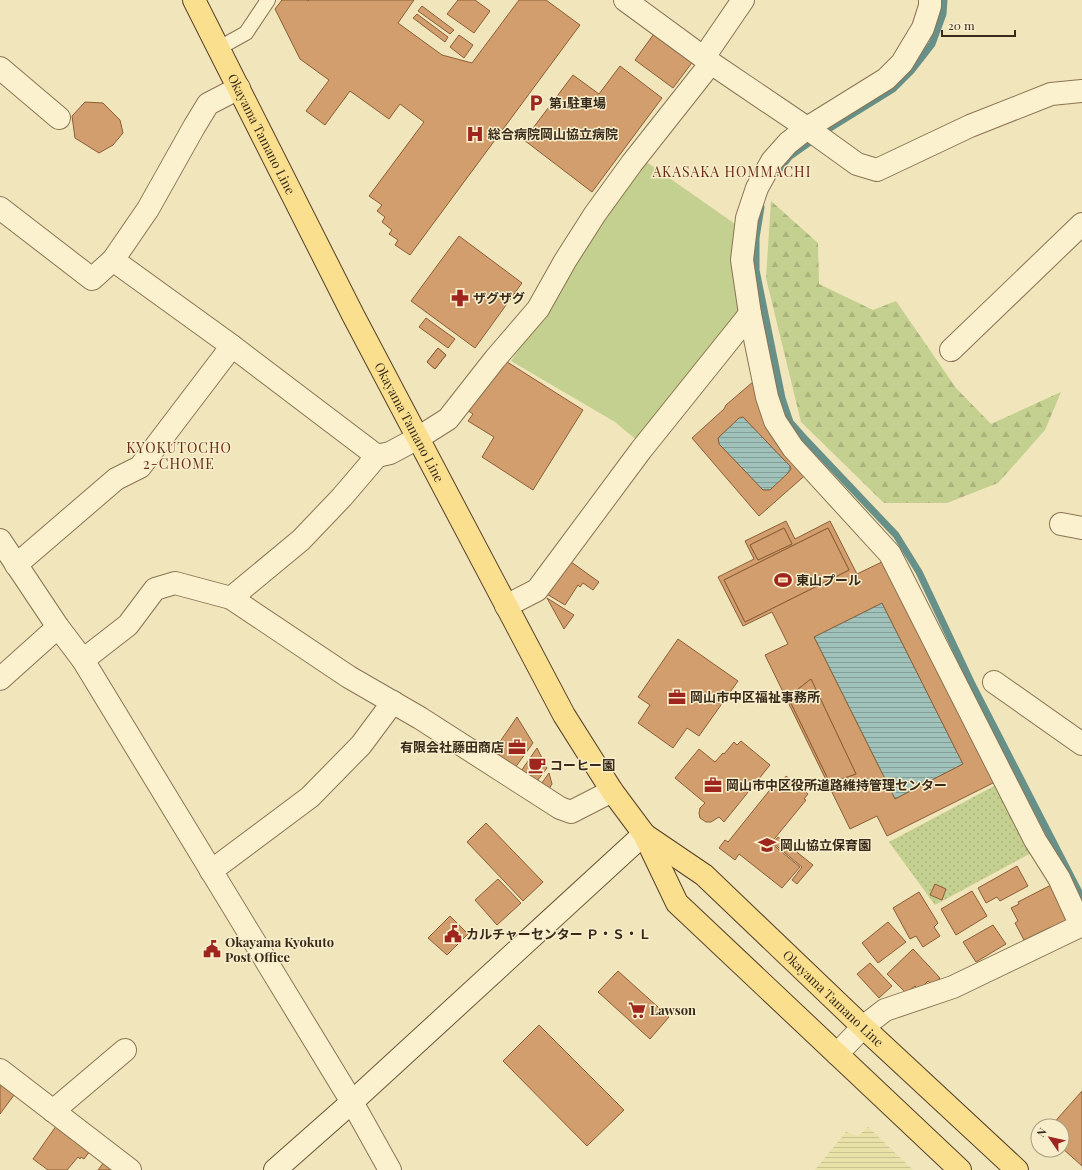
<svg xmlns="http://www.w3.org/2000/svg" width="1082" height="1170" viewBox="0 0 1082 1170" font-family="'Playfair Display','Noto Sans JP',serif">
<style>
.farmland{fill:url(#farmland-rules)}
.grass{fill:#c4d08f}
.forest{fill:url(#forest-firs)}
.park{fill:url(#park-dots)}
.water{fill:url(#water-rules);stroke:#679088}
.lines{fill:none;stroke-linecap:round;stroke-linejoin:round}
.stream{stroke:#679088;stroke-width:7}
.building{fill:#d39e6d;stroke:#8b5e37;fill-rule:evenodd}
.lane-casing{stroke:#8a7454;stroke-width:16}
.street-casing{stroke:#8a7454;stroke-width:24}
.secondary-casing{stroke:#6b5537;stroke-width:24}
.primary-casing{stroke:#574129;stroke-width:24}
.lane{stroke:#fcf1cf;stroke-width:14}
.street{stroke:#fcf1cf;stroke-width:22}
.secondary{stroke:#fcf1cf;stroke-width:22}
.primary{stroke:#f9df8e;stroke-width:22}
.labels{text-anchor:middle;stroke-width:3;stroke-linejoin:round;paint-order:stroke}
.poi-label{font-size:13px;font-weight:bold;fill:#382a1a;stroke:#f8eecb;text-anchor:start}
.street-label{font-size:13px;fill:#382a1a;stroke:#f8eecb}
.neighbourhood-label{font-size:14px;letter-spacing:1px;fill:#682c16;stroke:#f8eecb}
</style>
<defs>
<pattern id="farmland-rules" width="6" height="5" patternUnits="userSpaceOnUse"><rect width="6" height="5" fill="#e8e1a8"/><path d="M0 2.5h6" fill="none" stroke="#c8c190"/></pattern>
<pattern id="forest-firs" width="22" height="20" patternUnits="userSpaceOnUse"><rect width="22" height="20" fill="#c4d08f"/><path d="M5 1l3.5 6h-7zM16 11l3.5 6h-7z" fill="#a9b37b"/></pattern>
<pattern id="park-dots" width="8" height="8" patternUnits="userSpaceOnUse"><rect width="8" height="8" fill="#c4d08f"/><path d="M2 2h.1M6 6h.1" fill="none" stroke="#a9b37b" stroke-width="1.8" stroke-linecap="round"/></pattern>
<pattern id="water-rules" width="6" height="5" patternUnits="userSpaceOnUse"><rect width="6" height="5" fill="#a0c2ba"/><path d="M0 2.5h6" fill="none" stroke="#839e96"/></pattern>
</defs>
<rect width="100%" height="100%" fill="#f1e5bb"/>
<polygon class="farmland" points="868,1127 913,1170 815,1170 846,1132 858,1136"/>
<polygon class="grass" points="645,161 738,226 742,309 639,442 615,422 511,361 557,293 608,207"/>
<polygon class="forest" points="771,201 818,243 819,284 873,310 896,301 956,388 991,424 1061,392 1045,430 998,483 947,503 884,503 801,422 766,278"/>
<polygon class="park" points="996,785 1033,852 935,905 889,842"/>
<g class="water">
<path d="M743,417L790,466C790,476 776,484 770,490H763L719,444L718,438L739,418Z"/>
<polygon points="882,603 963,764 895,799 814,637"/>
</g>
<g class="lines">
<g class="stream">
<polyline points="776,174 789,157 830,128 893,89 911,71 932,44 943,14 944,0"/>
<polyline points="761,207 756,238 756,270 782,398 790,422 805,439 896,535 919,572 971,682 1082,898"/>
</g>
</g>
<g class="building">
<polygon points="282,0 306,0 308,1 309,0 414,0 398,23 442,55 472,63 519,0 546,0 580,25 410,255 395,245 398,240 389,234 392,230 382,222 385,217 377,211 382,205 369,196 424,122 400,104 389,119 350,91 325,125 306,111 329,80 300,59 275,9"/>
<polygon points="458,0 475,0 490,11 474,33 447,14"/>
<polygon points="422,6 454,30 450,34 418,11"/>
<polygon points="417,14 448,37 445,42 413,18"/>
<polygon points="656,31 694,60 673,88 635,60"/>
<polygon points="459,35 473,45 464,58 450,47"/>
<polygon points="620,66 662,98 592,192 524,140 573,75 599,94"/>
<polygon points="85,102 103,103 120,120 123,133 113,145 99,153 75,138 72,116"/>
<polygon points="459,236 522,283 475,348 411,301"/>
<polygon points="426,318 455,339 448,348 419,327"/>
<polygon points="438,348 446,355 435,369 427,362"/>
<polygon points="438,348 446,355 435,369 427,362"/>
<polygon points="504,360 583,410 533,490 482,457 494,437 468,421 473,414 467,410"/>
<path d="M754,381L810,471L759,516L692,438L724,409L726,405ZM743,417L790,466L791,469L788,473L770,490H763L719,444L718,438L739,418Z"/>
<path d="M786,521L795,539L830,521L857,574L888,559L997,781L887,836L877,816L850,829L765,655L788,644L772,612L743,626L718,577L754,559L745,541ZM784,528L792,544L758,560L750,545ZM828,528L849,570L745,622L724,580ZM882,603L963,764L895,799L814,637ZM811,679L856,774L830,783L788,697Z"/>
<polygon points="784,528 792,544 758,560 750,545"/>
<polygon points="828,528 849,570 745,622 724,580"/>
<polygon points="567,559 599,582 593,590 583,583 580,587 578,585 565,605 545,593"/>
<polygon points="547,598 574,615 564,629"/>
<polygon points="678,639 738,681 699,736 687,728 673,748 638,723 650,705 638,697"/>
<polygon points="811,679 856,774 830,783 788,697"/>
<polygon points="517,717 533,743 512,772 490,756"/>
<polygon points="741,741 770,765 724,822 719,817 711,822 706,822 700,818 699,813 700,808 705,803 675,778 699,749 715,762 723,753 724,754 734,742 737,745"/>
<polygon points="537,748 547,768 534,785 519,774"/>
<polygon points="549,773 552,784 547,792 539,787"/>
<polygon points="786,776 808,794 804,799 806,800 771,843 800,867 782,888 739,854 735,860 719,848 725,840 728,842 777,781 782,782"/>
<polygon points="486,823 543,882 523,901 467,842"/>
<polygon points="778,837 813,865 797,884 792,880 802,867 773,843"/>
<polygon points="1017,866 1028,886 1000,901 997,897 986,903 978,888"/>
<polygon points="498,879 521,903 497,925 475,900"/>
<polygon points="935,884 946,889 942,900 930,895"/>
<polygon points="1053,884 1071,921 1052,930 1051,927 1024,940 1015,923 1018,921 1011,908 1019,904 1018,902"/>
<polygon points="972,891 987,916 956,935 941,909"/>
<polygon points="919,892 938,923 934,927 940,936 923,947 916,936 910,939 893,908"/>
<polygon points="450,916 468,934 447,955 428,938"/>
<polygon points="888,922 906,942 878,963 862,943"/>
<polygon points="993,925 1006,944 976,962 963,942"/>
<polygon points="913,949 940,978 932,985 928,981 919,990 915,986 906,993 887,974"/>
<polygon points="870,963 892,986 879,998 857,974"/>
<polygon points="618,971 669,1017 650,1039 598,992"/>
<polygon points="539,1025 624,1110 587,1146 503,1061"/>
<polygon points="0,1078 17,1091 0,1114"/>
<polygon points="1082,1091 1082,1166 1062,1148 1062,1126 1051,1126"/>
<polygon points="59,1122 93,1147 84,1159 81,1157 80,1159 78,1157 67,1170 48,1170 33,1159"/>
<polygon points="108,1157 122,1170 98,1170"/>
</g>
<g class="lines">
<g class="lane-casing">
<polyline id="lane" points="219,48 246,33 268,0"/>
</g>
<g class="street-casing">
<g id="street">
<polyline points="625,0 711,63 807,128 857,164 877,170 970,126 1051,94 1082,91"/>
<polyline points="930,0 930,6 923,28 902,63 886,79 807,128 788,143 772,161 757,188 747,218 742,260 750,314 767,397 775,421 793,448 890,554 1035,840 1059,878 1081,926"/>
<polyline points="704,57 743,0"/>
<polyline points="0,68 59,118"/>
<polyline points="0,208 92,279 113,260 148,209 194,127 208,104 239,88"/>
<polyline points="113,260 232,346 377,456 390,453 418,438 448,419 495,359 538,309 565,261 595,214 632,163 711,63"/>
<polyline points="951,350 1082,224"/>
<polyline points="1061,524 1082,528"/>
<polyline points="0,540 58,627 83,660 352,1102 390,1170"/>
<polyline points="16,565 116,479 140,467 232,346"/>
<polyline points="231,598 301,540 342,497 377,456"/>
<polyline points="506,606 537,590 641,450 750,314"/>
<polyline points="83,660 128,625 155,589 175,583 231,598 349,677 420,718 560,808 571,812 612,791"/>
<polyline points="0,679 58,627"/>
<polyline points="994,682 1082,744"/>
<polyline points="211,871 310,797 361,745 393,702"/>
<polyline points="837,1054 863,1027 885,1010 953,987 1082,925"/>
<polyline points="0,1070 130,1170"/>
<polyline points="53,1111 125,1050"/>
</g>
</g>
<g class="secondary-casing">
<polyline id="secondary" points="275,1170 352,1102 644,834"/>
</g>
<g class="primary-casing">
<g id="primary">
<path id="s1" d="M194,0L353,315L564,715L612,791L644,834L677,903L960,1170"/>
<path id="s2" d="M645,835L704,875L863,1027L1017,1170"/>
</g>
</g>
<use href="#lane" class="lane"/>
<use href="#street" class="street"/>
<use href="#secondary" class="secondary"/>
<use href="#primary" class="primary"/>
</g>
<defs>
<g id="parking-bare" transform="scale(1.38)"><path d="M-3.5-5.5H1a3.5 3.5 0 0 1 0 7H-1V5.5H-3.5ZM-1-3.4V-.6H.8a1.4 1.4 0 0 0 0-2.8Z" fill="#9e261f" stroke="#f8eecb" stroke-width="2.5" paint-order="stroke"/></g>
<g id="hospital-bare" transform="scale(1.38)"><path d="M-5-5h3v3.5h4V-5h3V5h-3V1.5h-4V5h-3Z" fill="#9e261f" stroke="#f8eecb" stroke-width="2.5" paint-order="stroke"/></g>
<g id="pharmacy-bare" transform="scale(1.38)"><path d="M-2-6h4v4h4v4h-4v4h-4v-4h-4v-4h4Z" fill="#9e261f" stroke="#f8eecb" stroke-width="2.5" paint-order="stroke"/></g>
<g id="stadium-bare" transform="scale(1.38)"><path d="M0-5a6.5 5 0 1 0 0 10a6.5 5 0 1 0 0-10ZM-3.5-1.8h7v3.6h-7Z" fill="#9e261f" stroke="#f8eecb" stroke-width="2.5" paint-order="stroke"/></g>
<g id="office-bare" transform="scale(1.38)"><path d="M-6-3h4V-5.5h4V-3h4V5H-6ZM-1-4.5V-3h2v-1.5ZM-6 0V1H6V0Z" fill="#9e261f" stroke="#f8eecb" stroke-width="2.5" paint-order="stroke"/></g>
<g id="cafe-bare" transform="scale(1.38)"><path d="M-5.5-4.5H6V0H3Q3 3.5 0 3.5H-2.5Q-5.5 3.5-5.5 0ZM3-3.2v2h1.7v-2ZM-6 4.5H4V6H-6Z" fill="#9e261f" stroke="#f8eecb" stroke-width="2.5" paint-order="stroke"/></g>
<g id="school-bare" transform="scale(1.38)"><path d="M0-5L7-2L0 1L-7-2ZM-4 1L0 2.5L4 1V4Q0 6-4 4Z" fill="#9e261f" stroke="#f8eecb" stroke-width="2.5" paint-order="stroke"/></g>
<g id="civic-bare" transform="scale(1.38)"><path d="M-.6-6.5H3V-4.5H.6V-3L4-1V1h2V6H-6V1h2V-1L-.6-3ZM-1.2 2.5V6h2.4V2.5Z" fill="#9e261f" stroke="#f8eecb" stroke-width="2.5" paint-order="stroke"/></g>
<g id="supermarket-bare" transform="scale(1.38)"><path d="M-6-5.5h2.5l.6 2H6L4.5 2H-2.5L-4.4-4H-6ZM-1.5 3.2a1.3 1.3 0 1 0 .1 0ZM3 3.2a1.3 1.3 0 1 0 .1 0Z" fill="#9e261f" stroke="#f8eecb" stroke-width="2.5" paint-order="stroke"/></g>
</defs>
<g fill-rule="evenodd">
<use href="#parking-bare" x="536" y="103"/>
<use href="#hospital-bare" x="475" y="134"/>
<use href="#pharmacy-bare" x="460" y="298"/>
<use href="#stadium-bare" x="783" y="580"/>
<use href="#office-bare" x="677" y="697"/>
<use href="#office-bare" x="517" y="747"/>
<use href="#cafe-bare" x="537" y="765"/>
<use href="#office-bare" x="713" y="785"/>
<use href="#school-bare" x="767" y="845"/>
<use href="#civic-bare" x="453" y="934"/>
<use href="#civic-bare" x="212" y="949"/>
<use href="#supermarket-bare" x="637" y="1010"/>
</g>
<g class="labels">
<g class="poi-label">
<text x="549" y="108">第1駐車場</text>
<text x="488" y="139">総合病院岡山協立病院</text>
<text x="473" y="303">ザグザグ</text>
<text x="796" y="585">東山プール</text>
<text x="690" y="702">岡山市中区福祉事務所</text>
<text x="504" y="752" text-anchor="end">有限会社藤田商店</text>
<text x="550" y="770">コーヒー園</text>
<text x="726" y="790">岡山市中区役所道路維持管理センター</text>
<text x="780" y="850">岡山協立保育園</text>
<text x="466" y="939">カルチャーセンター Ｐ・Ｓ・Ｌ</text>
<text x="225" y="947">Okayama Kyokuto<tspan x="225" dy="15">Post Office</tspan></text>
<text x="650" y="1015">Lawson</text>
</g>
<g class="street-label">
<text dy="5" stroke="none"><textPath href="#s1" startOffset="150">Okayama Tamano Line</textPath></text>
<text dy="5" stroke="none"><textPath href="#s1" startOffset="474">Okayama Tamano Line</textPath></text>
<text dy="5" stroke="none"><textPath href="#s2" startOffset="250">Okayama Tamano Line</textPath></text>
</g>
<g class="neighbourhood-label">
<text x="732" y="177">AKASAKA HOMMACHI</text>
<text x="179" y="453">KYOKUTOCHO<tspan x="179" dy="16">2-CHOME</tspan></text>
</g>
</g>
<g transform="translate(1050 1138) rotate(304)"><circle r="19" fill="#f8eecb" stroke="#aba084"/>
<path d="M0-3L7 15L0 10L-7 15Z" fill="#9e261f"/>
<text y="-6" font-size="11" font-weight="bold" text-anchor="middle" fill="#382a1a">N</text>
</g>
<path d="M942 30v6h73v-6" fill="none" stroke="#382a1a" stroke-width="2"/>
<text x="948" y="30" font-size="12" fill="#382a1a" stroke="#f8eecb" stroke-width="3" paint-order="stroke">20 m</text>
</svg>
